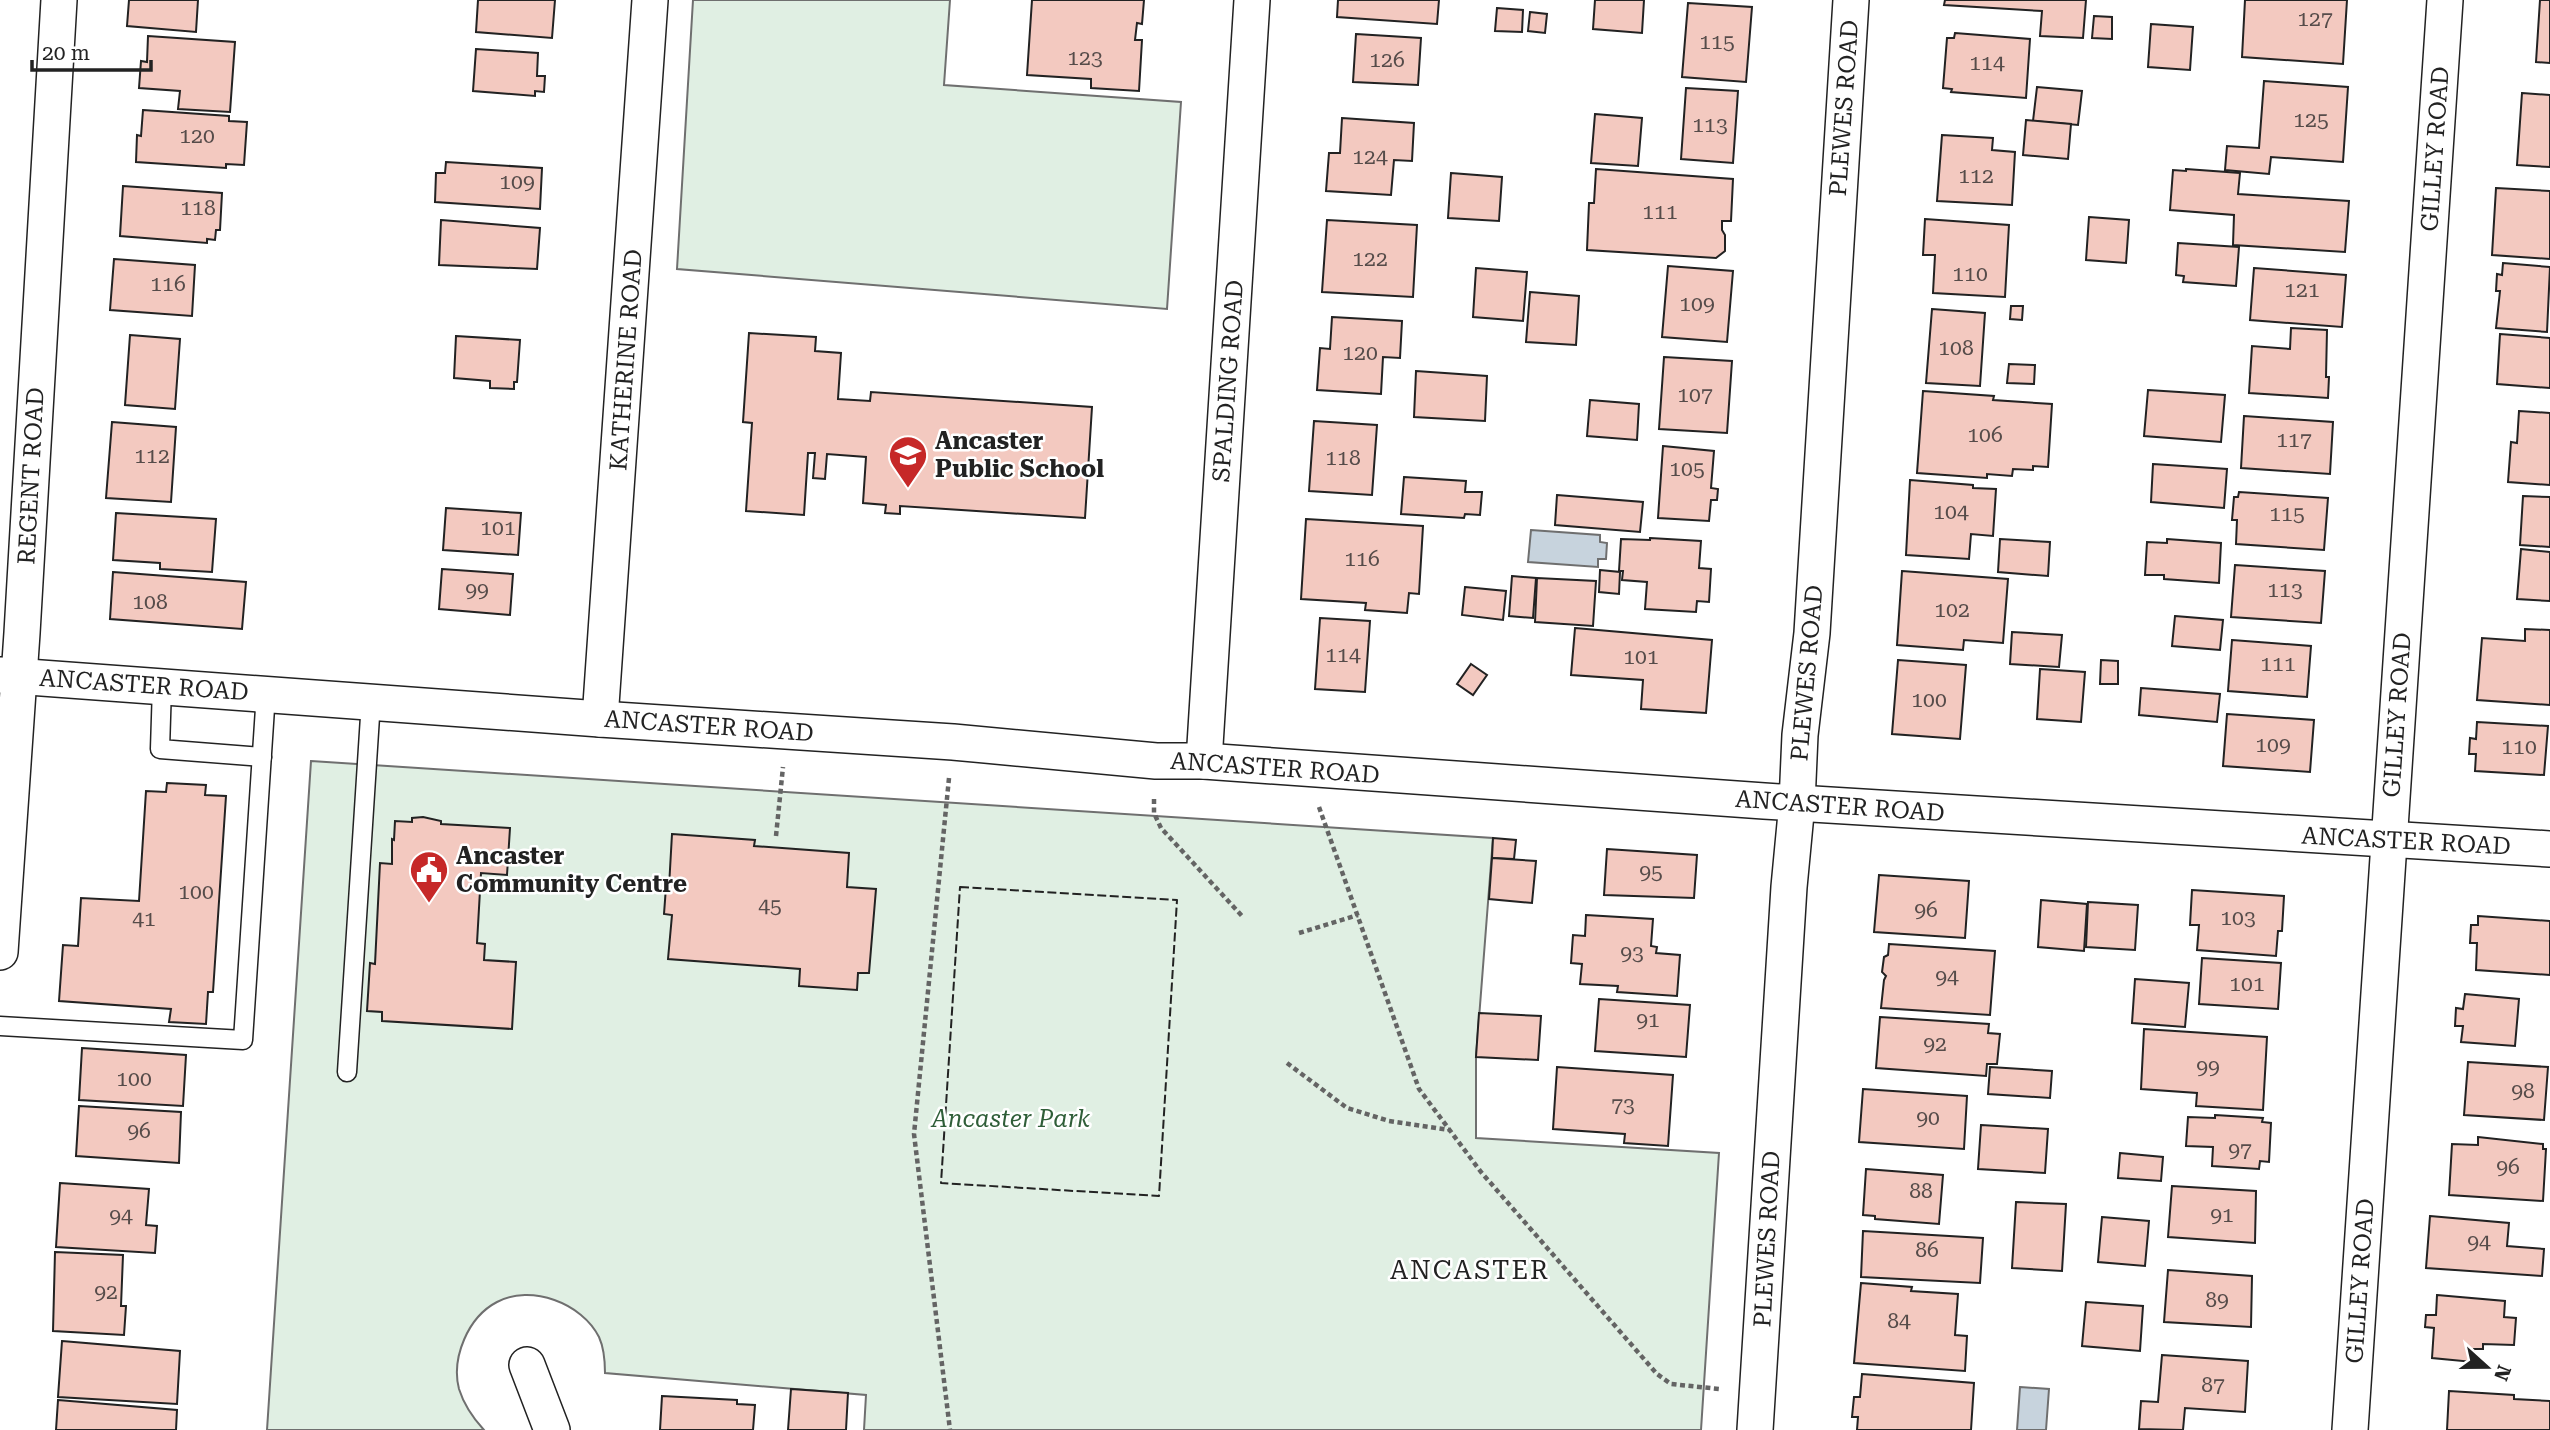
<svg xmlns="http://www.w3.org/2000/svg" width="2550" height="1430" viewBox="0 0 2550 1430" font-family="'Roboto Serif',serif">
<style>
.green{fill:#e0efe3;stroke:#6f6f6f;stroke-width:2}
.water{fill:#c7d3dd;stroke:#6f6f6f;stroke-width:2}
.building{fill:#f3c9c0;stroke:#222;stroke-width:2}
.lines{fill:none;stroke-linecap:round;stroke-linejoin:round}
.lane-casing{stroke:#222;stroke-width:21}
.street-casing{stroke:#222;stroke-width:38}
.path{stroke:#646464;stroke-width:4.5;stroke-dasharray:5 3.5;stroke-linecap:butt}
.lane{stroke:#fff;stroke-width:18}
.street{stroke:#fff;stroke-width:35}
.fence{stroke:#222;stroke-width:2;stroke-dasharray:9 3.5;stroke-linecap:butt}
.labels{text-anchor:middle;stroke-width:5;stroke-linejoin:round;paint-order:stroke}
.number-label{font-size:21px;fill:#564c4a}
.street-label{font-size:24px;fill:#222;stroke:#fff}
.poi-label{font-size:24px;font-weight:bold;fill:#222;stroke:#fff;text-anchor:start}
.park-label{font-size:24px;font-style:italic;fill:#2f5e38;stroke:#fff}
.neighbourhood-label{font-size:26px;letter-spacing:2px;fill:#222;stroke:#fff}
</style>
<rect width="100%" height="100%" fill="#fff"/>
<g class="green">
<polygon points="693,0 950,0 944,85 1181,102 1167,309 677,269"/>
<path d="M311,761L1493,838L1476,1057V1138L1719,1153L1701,1430H864L866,1395L605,1373C605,1361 604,1348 599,1337C582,1303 531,1284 497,1302C468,1317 451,1358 459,1389C464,1405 473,1418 484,1430H267Z"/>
</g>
<g class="water">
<polygon points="1531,530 1600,535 1600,542 1607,543 1606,559 1598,559 1598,567 1528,562"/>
<polygon points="2020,1387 2049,1389 2046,1430 2017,1430"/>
</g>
<g class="building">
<polygon points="129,0 198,0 196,32 127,26"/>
<polygon points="478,0 555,0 552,38 476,32"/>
<polygon points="1032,0 1144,0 1142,24 1137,23 1135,40 1142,40 1139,91 1091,88 1091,79 1027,75"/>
<polygon points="1338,0 1439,0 1437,24 1337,17"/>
<polygon points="1595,0 1644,0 1642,33 1593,29"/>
<polygon points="1945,0 2086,0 2083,38 2040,36 2042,11 1944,5"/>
<polygon points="2245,0 2347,0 2343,64 2242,57"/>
<polygon points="2540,0 2550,0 2550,63 2536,62"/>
<polygon points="1688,3 1752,7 1746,82 1682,77"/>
<polygon points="1497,8 1523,10 1522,32 1495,31"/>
<polygon points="1530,12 1547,14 1545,33 1528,31"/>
<polygon points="2094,16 2112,17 2112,39 2092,38"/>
<polygon points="2151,24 2193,27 2190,70 2148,67"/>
<polygon points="1955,33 2030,39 2026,98 1951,92 1952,89 1943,88 1947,38 1954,38"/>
<polygon points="1356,34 1421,38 1418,85 1353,82"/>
<polygon points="148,36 235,42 230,112 178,109 180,91 139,88 141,61 147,62"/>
<polygon points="476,49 538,53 537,76 545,76 544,92 535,91 535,96 473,91"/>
<polygon points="2264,81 2348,87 2343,162 2271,157 2269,174 2225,170 2227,146 2259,148"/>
<polygon points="2037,87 2082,91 2078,125 2033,121"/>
<polygon points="1686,88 1738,91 1733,163 1681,159"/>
<polygon points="2522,93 2550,95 2550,167 2517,165"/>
<polygon points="143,110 229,116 229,121 247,122 244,165 226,164 226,168 136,162 137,135 141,136"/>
<polygon points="1595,114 1642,118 1638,166 1591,163"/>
<polygon points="1342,118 1414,123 1412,161 1394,160 1391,195 1326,191 1329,153 1340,153"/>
<polygon points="2026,120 2071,124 2068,159 2023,155"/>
<polygon points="1942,135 1993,138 1992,150 2015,152 2012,205 1937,201"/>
<polygon points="446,162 542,168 540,209 435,202 436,173 445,173"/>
<polygon points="1596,169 1733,179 1731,221 1722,221 1722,230 1725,235 1725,251 1716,258 1587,250 1589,203 1594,203"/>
<polygon points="2186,169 2240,173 2238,194 2349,201 2345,252 2233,245 2234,215 2170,210 2173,170 2186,171"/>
<polygon points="1451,173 1502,177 1499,221 1448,218"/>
<polygon points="123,186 222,193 220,230 216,230 215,240 207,239 207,243 120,236"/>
<polygon points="2496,188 2550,191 2550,259 2492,255"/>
<polygon points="2089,217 2129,220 2126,263 2086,260"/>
<polygon points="1925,219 2009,225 2005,297 1933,293 1935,255 1923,255"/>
<polygon points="441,220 540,228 537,269 439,265"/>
<polygon points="1327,220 1417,225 1413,297 1322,292"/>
<polygon points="2178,243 2239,247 2236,286 2183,282 2184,276 2176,275"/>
<polygon points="114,259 195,265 192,316 110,310"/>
<polygon points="2503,263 2550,267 2547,332 2496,328 2500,291 2496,291 2497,274 2502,275"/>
<polygon points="1668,266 1733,271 1727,342 1662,337"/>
<polygon points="1476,268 1527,272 1523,321 1473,317"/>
<polygon points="2254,268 2346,275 2342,327 2250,320"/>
<polygon points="1530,292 1579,296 1576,345 1526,342"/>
<polygon points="2011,306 2023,306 2022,320 2010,319"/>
<polygon points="1932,309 1985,313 1980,386 1926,383"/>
<polygon points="1332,317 1402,321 1400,358 1383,357 1381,394 1317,390 1320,348 1330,349"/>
<polygon points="2291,328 2327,330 2326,377 2329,377 2328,398 2249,393 2252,346 2290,349"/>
<polygon points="749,333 816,337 815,351 841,353 838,399 870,401 871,392 1092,407 1085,518 900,506 900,514 885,513 886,505 863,503 866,457 827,454 825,479 813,478 815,453 808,453 804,515 746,511 752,423 743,422"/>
<polygon points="2500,334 2550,338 2550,388 2497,384"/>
<polygon points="130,335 180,339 175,409 125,405"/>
<polygon points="456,336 520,340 517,382 514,382 514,389 490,388 490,381 454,378"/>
<polygon points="1664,357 1732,361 1727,433 1659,429"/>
<polygon points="2009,364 2035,365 2034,384 2007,383"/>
<polygon points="1416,371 1487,376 1485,421 1414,417"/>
<polygon points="2148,390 2225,395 2221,442 2144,436"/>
<polygon points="1923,391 1994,396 1993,400 2052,404 2048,467 2033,466 2033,470 2013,469 2012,476 1987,474 1987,478 1917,473"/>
<polygon points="1590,400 1639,404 1637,440 1587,436"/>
<polygon points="2519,411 2550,413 2550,485 2508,482 2511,442 2517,443"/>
<polygon points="2244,416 2333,422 2330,474 2241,468"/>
<polygon points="1314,421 1377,425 1372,495 1309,491"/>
<polygon points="112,422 176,427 171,502 106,498"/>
<polygon points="1663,446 1714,451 1711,488 1718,489 1717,500 1711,500 1709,521 1658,518"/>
<polygon points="2153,464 2227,469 2224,508 2151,502"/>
<polygon points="1404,477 1466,481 1465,492 1482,492 1480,515 1465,514 1464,518 1401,514"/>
<polygon points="1910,480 1973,485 1973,488 1996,489 1993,536 1971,534 1969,559 1906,555"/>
<polygon points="2239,492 2328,498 2324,550 2236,544 2237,520 2232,520 2234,497 2238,497"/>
<polygon points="1557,495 1643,502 1640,532 1555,525"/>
<polygon points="2523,496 2550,497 2550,547 2520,545"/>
<polygon points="446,508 521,513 518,555 443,550"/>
<polygon points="116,513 216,519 212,572 160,569 160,563 113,560"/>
<polygon points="1306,519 1423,526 1419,594 1409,593 1407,613 1365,610 1366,603 1301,599"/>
<polygon points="1650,538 1701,541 1699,568 1711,569 1709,602 1697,601 1696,612 1645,609 1647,582 1622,580 1623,571 1619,571 1621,539 1650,540"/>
<polygon points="2000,539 2050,542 2048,576 1998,572"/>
<polygon points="2167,539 2221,543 2219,583 2164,579 2164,575 2145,575 2147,542 2167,543"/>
<polygon points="2521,549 2550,552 2550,601 2517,599"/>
<polygon points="2235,565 2325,571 2321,623 2231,617"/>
<polygon points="442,569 513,574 510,615 439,609"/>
<polygon points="1600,570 1620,572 1619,594 1599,592"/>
<polygon points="1902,571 2008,579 2003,643 1964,640 1963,650 1897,645"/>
<polygon points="113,572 246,582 242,629 110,619"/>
<polygon points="1512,576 1536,578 1533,618 1509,616"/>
<polygon points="1537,578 1596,581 1593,626 1535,622"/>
<polygon points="1465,587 1506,591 1503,620 1462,615"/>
<polygon points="2175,616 2223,620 2220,650 2172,646"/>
<polygon points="1320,618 1370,621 1365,692 1315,689"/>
<polygon points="1575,628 1712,640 1706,713 1641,709 1643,680 1571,675"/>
<polygon points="2525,629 2550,630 2550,705 2477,700 2482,638 2525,641"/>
<polygon points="2012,632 2062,635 2059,667 2010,664"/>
<polygon points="2232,640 2311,646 2307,697 2228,691"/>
<polygon points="1898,660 1966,665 1960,739 1892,734"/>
<polygon points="2101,660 2118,661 2118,684 2100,684"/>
<polygon points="1471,664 1487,675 1473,695 1457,684"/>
<polygon points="2040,669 2085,672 2081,722 2037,719"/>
<polygon points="2141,688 2220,694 2217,722 2139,715"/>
<polygon points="2227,714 2314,720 2310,772 2223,766"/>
<polygon points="2477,722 2548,726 2544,775 2475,771 2476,754 2469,754 2470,738 2476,739"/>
<polygon points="167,783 206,785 205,795 226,796 213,992 208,992 206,1024 169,1022 171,1009 59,1001 63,945 78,946 81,898 139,901 146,791 166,792"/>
<polygon points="423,817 441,821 441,824 510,828 507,875 481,873 477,943 485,944 484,960 516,962 512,1029 382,1021 382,1012 367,1011 370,963 375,964 380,863 392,864 392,839 394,840 395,821 412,822 412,818"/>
<polygon points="672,834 755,840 754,846 849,853 847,887 876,889 869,973 858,973 857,990 799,986 800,969 668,959 672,915 664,914 666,887 669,887"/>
<polygon points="1493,838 1516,840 1514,859 1492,858"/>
<polygon points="1607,849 1697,855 1694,898 1604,895"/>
<polygon points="1492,858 1536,861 1532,903 1489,899"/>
<polygon points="1879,875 1969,881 1965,938 1874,932"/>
<polygon points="2192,890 2284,896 2282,931 2278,931 2276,956 2197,950 2199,925 2190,925"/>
<polygon points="2041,900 2087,904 2084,951 2038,947"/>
<polygon points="2088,902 2138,905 2135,950 2086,947"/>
<polygon points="1586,915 1653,919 1651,946 1657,947 1656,953 1680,955 1677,996 1617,992 1618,986 1580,984 1582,964 1571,963 1573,935 1585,936"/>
<polygon points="2478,916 2550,921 2550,975 2476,970 2477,943 2470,943 2471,925 2478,925"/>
<polygon points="1889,944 1995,951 1990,1015 1881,1008 1884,980 1886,976 1882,972 1884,957 1888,955"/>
<polygon points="2202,958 2281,963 2278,1009 2199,1004"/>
<polygon points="2135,979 2189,983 2185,1027 2132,1023"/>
<polygon points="2465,994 2519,999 2515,1046 2461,1042 2463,1026 2455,1026 2456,1008 2463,1009"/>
<polygon points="1599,999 1690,1005 1686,1057 1595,1051"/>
<polygon points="1479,1013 1541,1016 1538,1060 1476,1057"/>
<polygon points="1880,1017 1989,1024 1988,1033 2000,1034 1997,1064 1987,1064 1986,1076 1876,1068"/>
<polygon points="2144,1029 2267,1037 2263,1110 2196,1106 2197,1093 2141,1089"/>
<polygon points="82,1048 186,1055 183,1106 79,1100"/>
<polygon points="2468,1062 2548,1067 2544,1120 2464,1115"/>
<polygon points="1557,1067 1673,1075 1668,1146 1624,1143 1625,1134 1553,1129"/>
<polygon points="1990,1067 2052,1071 2050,1098 1988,1094"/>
<polygon points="1863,1089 1967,1096 1964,1149 1859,1142"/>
<polygon points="79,1106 181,1112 179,1163 76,1156"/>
<polygon points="2215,1115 2263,1118 2262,1122 2271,1123 2269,1162 2260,1161 2259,1169 2212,1166 2213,1147 2186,1146 2188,1117 2215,1118"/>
<polygon points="1981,1125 2048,1129 2045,1173 1978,1169"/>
<polygon points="2478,1137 2543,1144 2543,1149 2546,1149 2543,1201 2449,1195 2452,1144 2478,1145"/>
<polygon points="2120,1153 2163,1157 2161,1181 2118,1178"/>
<polygon points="1866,1169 1943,1175 1939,1224 1875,1219 1875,1216 1863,1215"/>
<polygon points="60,1183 149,1189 146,1225 157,1226 155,1253 56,1247"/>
<polygon points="2172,1186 2256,1191 2255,1243 2168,1237"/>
<polygon points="2016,1202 2066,1204 2062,1271 2012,1268"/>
<polygon points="2430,1216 2509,1223 2507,1246 2544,1249 2542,1276 2426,1268"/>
<polygon points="2102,1217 2149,1221 2145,1266 2098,1262"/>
<polygon points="1863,1231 1983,1238 1980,1283 1861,1277"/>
<polygon points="55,1252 123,1255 121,1306 126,1306 124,1335 53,1331"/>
<polygon points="2168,1270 2252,1276 2251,1327 2164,1322"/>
<polygon points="1861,1283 1912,1287 1911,1291 1958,1294 1955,1335 1967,1336 1965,1371 1854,1363"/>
<polygon points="2437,1295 2505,1301 2504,1317 2516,1318 2514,1345 2483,1344 2483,1349 2474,1349 2473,1362 2432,1358 2434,1328 2425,1327 2426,1315 2436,1315"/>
<polygon points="2086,1302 2143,1306 2140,1351 2082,1346"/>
<polygon points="62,1341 180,1351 177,1404 58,1397"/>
<polygon points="2162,1355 2248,1361 2245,1412 2185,1408 2183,1430 2139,1429 2141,1401 2158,1402"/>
<polygon points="1862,1374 1974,1383 1971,1430 1857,1430 1858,1417 1852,1417 1854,1397 1860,1397"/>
<polygon points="791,1389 848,1393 846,1430 788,1430"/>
<polygon points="2449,1391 2514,1395 2514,1399 2550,1401 2550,1430 2447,1430"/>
<polygon points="662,1396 737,1400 737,1404 755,1405 753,1430 660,1430"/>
<polygon points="58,1400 177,1410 176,1430 56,1430"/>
</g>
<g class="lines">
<g class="lane-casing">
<g id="lane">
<polyline points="162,686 160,749 262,757"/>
<polyline points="0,1026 243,1040 266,693"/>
<polyline points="347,1072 371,701"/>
</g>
</g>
<g class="street-casing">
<g id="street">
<polyline points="0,675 600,719 953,742 1156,761 1204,761 1764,801 2550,849"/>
<polyline points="600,719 650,0"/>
<polyline points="1204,761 1252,0"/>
<polyline points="0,952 22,633 59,0"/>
<polyline points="527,1365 552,1430"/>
<polyline points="1755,1430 1789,887 1797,803 1800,735 1812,633 1851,0"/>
<polyline points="2350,1430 2445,0"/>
</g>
</g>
<g class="path">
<polyline points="949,778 914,1134 950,1430"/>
<polyline points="1154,799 1154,813 1161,828 1242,916"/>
<polyline points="1319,807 1419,1089 1481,1172 1657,1374 1671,1384 1719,1389"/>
<polyline points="776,836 783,767"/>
<polyline points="1299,933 1358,915"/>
<polyline points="1287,1063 1347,1108 1389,1121 1450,1130"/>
</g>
<use href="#lane" class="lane"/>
<use href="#street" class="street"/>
<polygon class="fence" points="960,887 1177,900 1159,1196 941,1183"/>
</g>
<defs>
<g id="school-pin" transform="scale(2.0125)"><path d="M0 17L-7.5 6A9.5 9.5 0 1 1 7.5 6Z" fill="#c62828" stroke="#fff"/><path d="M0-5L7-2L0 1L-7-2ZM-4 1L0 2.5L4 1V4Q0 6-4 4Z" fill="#fff"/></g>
<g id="civic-pin" transform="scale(2.0125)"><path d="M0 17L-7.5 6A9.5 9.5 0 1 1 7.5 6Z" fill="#c62828" stroke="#fff"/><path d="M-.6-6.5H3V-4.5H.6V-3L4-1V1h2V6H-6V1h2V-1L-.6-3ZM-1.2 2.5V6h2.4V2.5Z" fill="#fff"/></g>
</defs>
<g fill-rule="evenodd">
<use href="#school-pin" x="908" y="455"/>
<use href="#civic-pin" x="429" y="870"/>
</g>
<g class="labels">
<g class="number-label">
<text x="2315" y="26">127</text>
<text x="1717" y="49">115</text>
<text x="1085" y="65">123</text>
<text x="1387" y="67">126</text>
<text x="1987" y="70">114</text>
<text x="2311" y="127">125</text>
<text x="1710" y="132">113</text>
<text x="197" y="143">120</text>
<text x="1370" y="164">124</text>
<text x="1976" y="183">112</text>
<text x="517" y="189">109</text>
<text x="198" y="215">118</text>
<text x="1660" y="219">111</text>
<text x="1370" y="266">122</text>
<text x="1970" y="281">110</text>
<text x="168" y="291">116</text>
<text x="2302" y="297">121</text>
<text x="1697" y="311">109</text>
<text x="1956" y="355">108</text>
<text x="1360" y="360">120</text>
<text x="1695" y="402">107</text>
<text x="1985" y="442">106</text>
<text x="2294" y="447">117</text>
<text x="152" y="463">112</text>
<text x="1343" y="465">118</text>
<text x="1687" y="476">105</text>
<text x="1951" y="519">104</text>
<text x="2287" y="521">115</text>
<text x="498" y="535">101</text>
<text x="1362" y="566">116</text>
<text x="477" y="597">99</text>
<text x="2285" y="597">113</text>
<text x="150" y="609">108</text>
<text x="1952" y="617">102</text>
<text x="1343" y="662">114</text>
<text x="1641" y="664">101</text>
<text x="2278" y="671">111</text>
<text x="1929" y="707">100</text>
<text x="2273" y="752">109</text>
<text x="2519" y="754">110</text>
<text x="1651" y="879">95</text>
<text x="196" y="899">100</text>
<text x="770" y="913">45</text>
<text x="1926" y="917">96</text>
<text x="2238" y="925">103</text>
<text x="144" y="926">41</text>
<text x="1632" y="960">93</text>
<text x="1947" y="984">94</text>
<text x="2247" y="991">101</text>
<text x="1648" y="1027">91</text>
<text x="1935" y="1051">92</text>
<text x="2208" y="1074">99</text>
<text x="134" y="1086">100</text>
<text x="2523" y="1098">98</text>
<text x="1623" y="1112">73</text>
<text x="1928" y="1125">90</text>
<text x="139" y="1138">96</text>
<text x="2240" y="1157">97</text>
<text x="2508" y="1174">96</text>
<text x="1921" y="1198">88</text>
<text x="2222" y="1222">91</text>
<text x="121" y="1223">94</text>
<text x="2479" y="1249">94</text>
<text x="1927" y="1257">86</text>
<text x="106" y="1299">92</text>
<text x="2217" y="1307">89</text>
<text x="1899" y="1328">84</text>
<text x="2213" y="1392">87</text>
</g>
<g class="street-label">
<text transform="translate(1844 108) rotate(-86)" y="8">PLEWES ROAD</text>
<text transform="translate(2435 149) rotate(-86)" y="8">GILLEY ROAD</text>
<text transform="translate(626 360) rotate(-86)" y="8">KATHERINE ROAD</text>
<text transform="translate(1228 381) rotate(-86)" y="8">SPALDING ROAD</text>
<text transform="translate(31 476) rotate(-87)" y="8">REGENT ROAD</text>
<text transform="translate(1807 673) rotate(-85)" y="8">PLEWES ROAD</text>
<text transform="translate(144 685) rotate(4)" y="8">ANCASTER ROAD</text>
<text transform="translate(2397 715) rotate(-86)" y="8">GILLEY ROAD</text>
<text transform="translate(709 726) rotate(4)" y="8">ANCASTER ROAD</text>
<text transform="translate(1275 768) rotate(4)" y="8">ANCASTER ROAD</text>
<text transform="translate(1840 806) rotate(4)" y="8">ANCASTER ROAD</text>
<text transform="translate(2406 841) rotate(3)" y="8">ANCASTER ROAD</text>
<text transform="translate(1767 1239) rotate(-87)" y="8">PLEWES ROAD</text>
<text transform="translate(2360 1281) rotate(-86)" y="8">GILLEY ROAD</text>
</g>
<g class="poi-label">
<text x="935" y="449">Ancaster<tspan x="935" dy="28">Public School</tspan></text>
<text x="456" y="864">Ancaster<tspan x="456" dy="28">Community Centre</tspan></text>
</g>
<g class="park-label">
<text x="1011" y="1127">Ancaster Park</text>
</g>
<g class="neighbourhood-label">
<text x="1470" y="1279">ANCASTER</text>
</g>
</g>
<g transform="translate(2487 1367) rotate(111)" stroke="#ffffff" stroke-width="5" paint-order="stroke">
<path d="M0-5L12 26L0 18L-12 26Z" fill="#222222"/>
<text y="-10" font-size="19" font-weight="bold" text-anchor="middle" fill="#222222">N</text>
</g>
<path d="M32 60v10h119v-10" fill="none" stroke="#222222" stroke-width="3.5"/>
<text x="42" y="60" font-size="21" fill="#222222" stroke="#ffffff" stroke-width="5" paint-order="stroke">20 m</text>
</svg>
